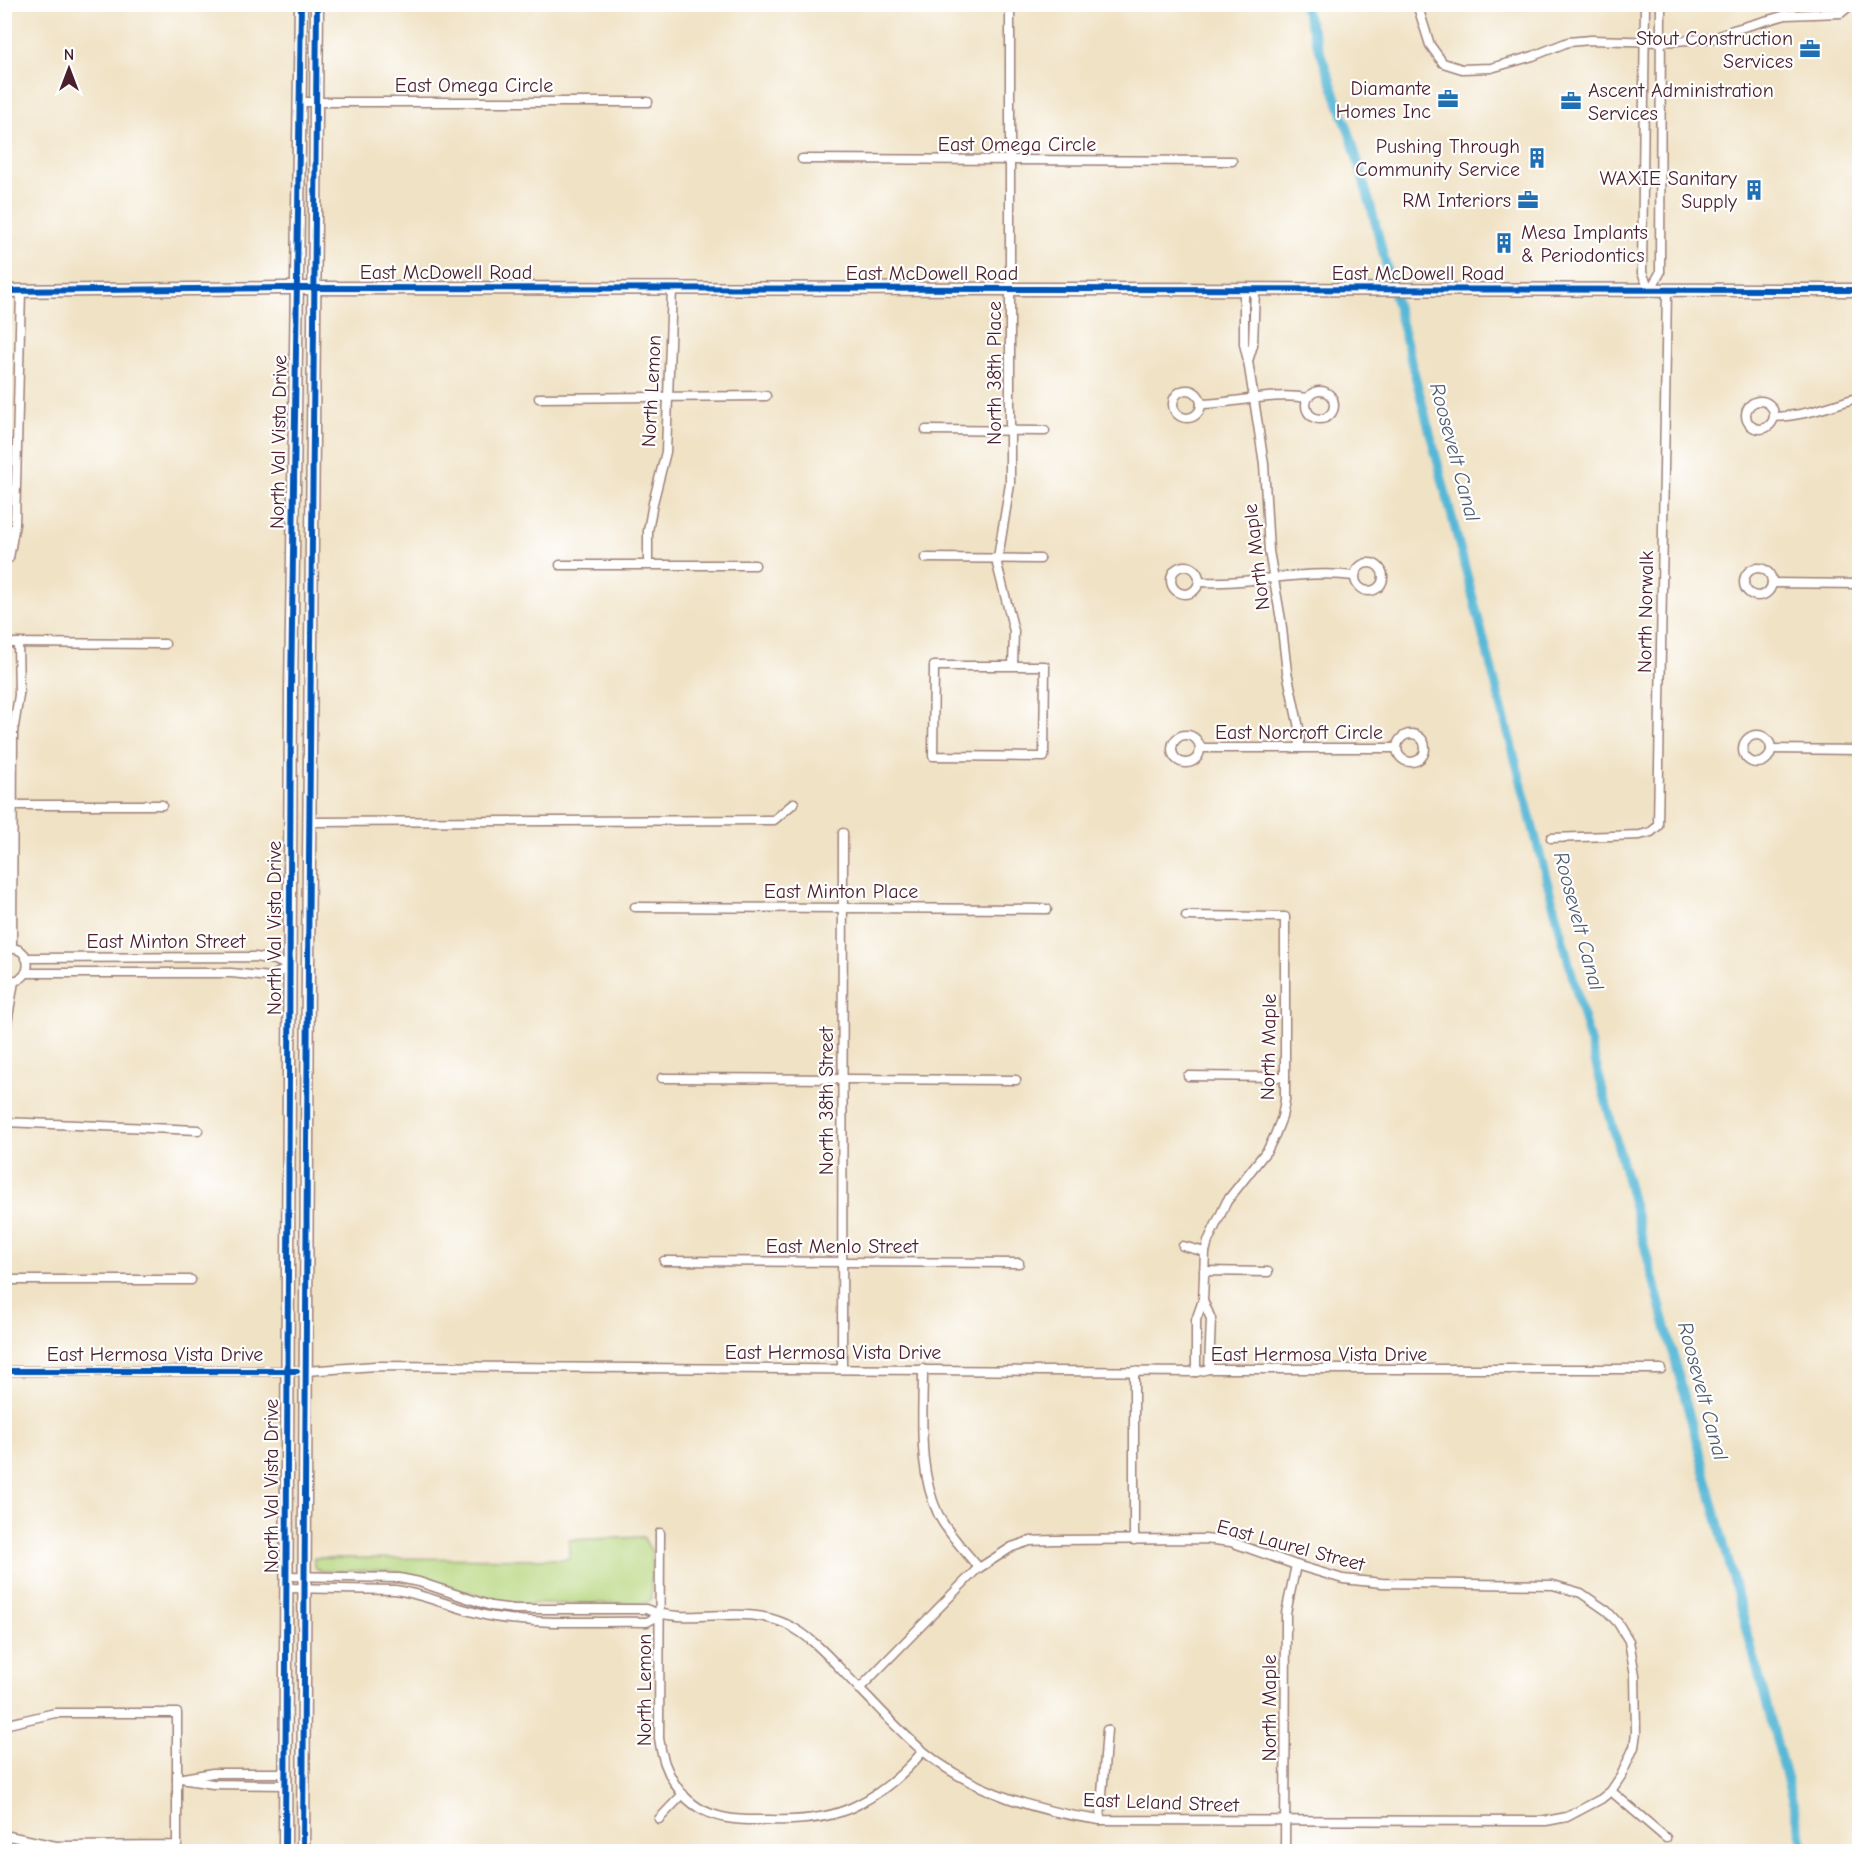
<svg xmlns="http://www.w3.org/2000/svg" width="1864" height="1856" viewBox="0 0 1864 1856" font-family="'Comic Neue',sans-serif">
<style>
.green{fill:#b6d67e;stroke:#807a54;stroke-width:1.5}
.lines{fill:none;stroke-linecap:round;stroke-linejoin:round}
.canal{stroke:#57b8d6;stroke-width:9}
.minor-casing{stroke:#9d8078;stroke-width:11}
.secondary-casing{stroke:#9d8078;stroke-width:15}
.minor{stroke:#fff;stroke-width:8}
.secondary{stroke:#fff;stroke-width:12}
.cycleway-casing{stroke:#fff;stroke-width:10}
.cycleway{stroke:#0057b8;stroke-width:6}
.labels{text-anchor:middle;stroke-width:4.5;stroke-linejoin:round;paint-order:stroke}
.poi-label{font-size:20px;fill:#4a1f2b;stroke:#fff;text-anchor:end}
.street-label{font-size:20px;fill:#4a1f2b;stroke:#fff}
.water-label{font-size:21px;font-style:italic;fill:#4f5c6f;stroke:#fff}
</style>
<rect width="100%" height="100%" fill="#fff"/>
<filter id="ink" filterUnits="userSpaceOnUse"><feTurbulence type="fractalNoise" baseFrequency=".0167" numOctaves="2"/><feDisplacementMap in="SourceGraphic" scale="12" xChannelSelector="R" yChannelSelector="G"/><feConvolveMatrix kernelMatrix="1 2 1 2 8 2 1 2 1" color-interpolation-filters="sRGB"/></filter>
<filter id="wash" filterUnits="userSpaceOnUse"><feTurbulence type="fractalNoise" baseFrequency=".008" numOctaves="4" result="noise"/><feDisplacementMap in="SourceGraphic" scale="24" xChannelSelector="R" yChannelSelector="G"/><feGaussianBlur stdDeviation="1.35" result="paint"/><feColorMatrix in="noise" values="0 0 0 0 0 0 0 0 0 0 0 0 0 0 0 0 0 1.4 0 .05"/><feComposite in="paint" operator="in"/></filter>
<g filter="url(#wash)">
<rect width="100%" height="100%" fill="#f0e2c5"/>
<polygon class="green" points="643,1537 652,1552 651,1599 647,1603 520,1604 494,1600 410,1575 387,1570 321,1571 314,1567 314,1558 569,1559 569,1540"/>
<g class="lines">
<polyline class="canal" points="1303,4 1350,135 1371,207 1538,847 1806,1852"/>
</g>
</g>
<g filter="url(#ink)">
<g class="lines">
<g class="minor-casing">
<g id="minor">
<polyline points="1010,4 1010,484 997,564 1014,631 1013,666 1045,666 1044,757 933,756 934,666 1013,666"/>
<polyline points="1417,4 1430,45 1443,63 1462,69 1491,68 1533,56 1568,42 1591,40 1661,42 1715,38 1733,30 1786,15 1841,13 1852,4"/>
<polyline points="1645,4 1642,273 1650,290"/>
<polyline points="300,102 648,102"/>
<polyline points="802,159 1232,161"/>
<polyline points="1244,289 1244,344 1248,361 1264,464 1269,551 1281,620 1287,672 1299,728 1300,748"/>
<polyline points="1650,290 1660,273 1661,4"/>
<polyline points="1248,361 1253,345 1255,289"/>
<circle cx="1187" cy="404" r="14"/>
<circle cx="1320" cy="405" r="14"/>
<polyline points="539,398 766,396"/>
<circle cx="1760" cy="415" r="14"/>
<path d="M1201,404C1235,403 1275,392 1307,398"/>
<path d="M1774,417C1806,416 1829,406 1860,397"/>
<polyline points="926,430 1045,431"/>
<polyline points="9,558 15,524 21,291"/>
<polyline points="925,558 1040,559"/>
<circle cx="1369" cy="577" r="14"/>
<polyline points="648,564 648,531 653,503 666,452 672,289"/>
<polyline points="560,565 755,565"/>
<circle cx="1185" cy="580" r="14"/>
<circle cx="1758" cy="582" r="14"/>
<path d="M1200,582C1252,585 1303,569 1354,576"/>
<polyline points="1772,583 1860,584"/>
<polyline points="4,643 165,644"/>
<circle cx="1411" cy="748" r="14"/>
<circle cx="1186" cy="749" r="14"/>
<circle cx="1757" cy="749" r="14"/>
<polyline points="1200,748 1397,748"/>
<polyline points="1771,749 1860,750"/>
<polyline points="4,805 162,805"/>
<polyline points="309,822 774,820 794,803"/>
<polyline points="1551,838 1640,835 1651,832 1658,826 1667,290"/>
<polyline points="635,907 1047,909"/>
<polyline points="1186,916 1285,917 1285,1100 1282,1117 1275,1135 1268,1149 1227,1201 1208,1241 1205,1252 1203,1300 1196,1320 1196,1372"/>
<polyline points="12,948 13,733 19,695 18,643"/>
<path d="M4,950C36,940 35,990 4,979"/>
<polyline points="26,958 255,957 275,960 290,967"/>
<polyline points="26,973 231,973 270,977 290,967"/>
<polyline points="4,1041 14,981"/>
<polyline points="1188,1076 1285,1077"/>
<polyline points="662,1078 1016,1080"/>
<polyline points="4,1122 198,1130"/>
<polyline points="1183,1246 1205,1252"/>
<polyline points="664,1261 1019,1263"/>
<polyline points="1204,1271 1268,1272"/>
<polyline points="4,1280 191,1280"/>
<polyline points="1203,1300 1211,1319 1209,1369"/>
<polyline points="842,1369 843,833"/>
<path d="M923,1369C923,1418 917,1470 939,1516C949,1535 965,1551 979,1568"/>
<polyline points="4,1371 306,1371 375,1366 1196,1372 1209,1369 1661,1369"/>
<polyline points="1134,1371 1134,1540"/>
<path d="M660,1533L659,1738C663,1771 681,1805 715,1815C733,1821 752,1820 770,1820C799,1821 829,1819 855,1806C882,1793 904,1774 923,1751"/>
<path d="M286,1576L399,1578L419,1582L491,1606L514,1609H646C688,1627 742,1603 786,1624C815,1637 838,1668 861,1690C881,1710 901,1733 923,1751C971,1791 1039,1812 1100,1820L1546,1821L1567,1817L1601,1799L1611,1791L1621,1776L1634,1747L1636,1733L1635,1675L1629,1641L1618,1623L1607,1611L1581,1593L1553,1585L1382,1583L1343,1579L1296,1565L1231,1542L1205,1539L1054,1540L1030,1541L1012,1547L976,1570L859,1689"/>
<path d="M286,1588L395,1590C429,1595 460,1611 494,1617C544,1625 597,1621 647,1622L660,1615"/>
<polyline points="4,1725 55,1713 177,1713 177,1845 56,1846 4,1835"/>
<polyline points="177,1779 213,1773 286,1773"/>
<polyline points="187,1780 213,1784 286,1785"/>
<polyline points="1611,1791 1666,1838"/>
<polyline points="659,1819 683,1794"/>
<polyline points="1100,1820 1107,1730"/>
<polyline points="1285,1852 1286,1613 1296,1565"/>
</g>
</g>
<g class="secondary-casing">
<g id="secondary">
<polyline points="4,291 284,288 1860,290"/>
<polyline points="285,1852 291,692 301,4"/>
<polyline points="303,1852 308,967 317,4"/>
</g>
</g>
<use href="#minor" class="minor"/>
<use href="#secondary" class="secondary"/>
<g class="cycleway-casing">
<g id="cycleway">
<polyline points="4,291 284,288 1860,290"/>
<polyline points="4,1371 297,1371"/>
<polyline points="285,1852 291,692 301,4"/>
<polyline points="303,1852 308,967 317,4"/>
</g>
</g>
<use href="#cycleway" class="cycleway"/>
</g>
</g>
<defs>
<g id="office-bare" transform="scale(1.62)"><path d="M-6-3h4V-5.5h4V-3h4V5H-6ZM-1-4.5V-3h2v-1.5ZM-6 0V1H6V0Z" fill="#1f6fb2" stroke="#fff" stroke-width="2.5" paint-order="stroke"/></g>
<g id="building-bare" transform="scale(1.62)"><path d="M-4-6H4V6H1V3H-1V6H-4ZM-2.5-4.3h1.7v1.8h-1.7ZM.8-4.3h1.7v1.8H.8ZM-2.5-1h1.7V.8h-1.7ZM.8-1h1.7V.8H.8Z" fill="#1f6fb2" stroke="#fff" stroke-width="2.5" paint-order="stroke"/></g>
</defs>
<g fill-rule="evenodd">
<use href="#office-bare" x="1810" y="49"/>
<use href="#office-bare" x="1448" y="99"/>
<use href="#office-bare" x="1571" y="101"/>
<use href="#building-bare" x="1537" y="158"/>
<use href="#building-bare" x="1754" y="190"/>
<use href="#office-bare" x="1528" y="200"/>
<use href="#building-bare" x="1504" y="243"/>
</g>
<g class="labels">
<g class="poi-label">
<text x="1793" y="45">Stout Construction<tspan x="1793" dy="23">Services</tspan></text>
<text x="1431" y="95">Diamante<tspan x="1431" dy="23">Homes Inc</tspan></text>
<text x="1588" y="97" text-anchor="start">Ascent Administration<tspan x="1588" dy="23">Services</tspan></text>
<text x="1520" y="153">Pushing Through<tspan x="1520" dy="23">Community Service</tspan></text>
<text x="1737" y="185">WAXIE Sanitary<tspan x="1737" dy="23">Supply</tspan></text>
<text x="1511" y="207">RM Interiors</text>
<text x="1521" y="239" text-anchor="start">Mesa Implants<tspan x="1521" dy="23">&amp; Periodontics</tspan></text>
</g>
<g class="street-label">
<text x="474" y="92">East Omega Circle</text>
<text x="1017" y="151">East Omega Circle</text>
<text x="446" y="279">East McDowell Road</text>
<text x="932" y="280">East McDowell Road</text>
<text x="1418" y="280">East McDowell Road</text>
<text transform="translate(994 373) rotate(-90)" y="7">North 38th Place</text>
<text transform="translate(651 391) rotate(-87)" y="7">North Lemon</text>
<text transform="translate(278 442) rotate(-89)" y="7">North Val Vista Drive</text>
<text transform="translate(1256 557) rotate(-97)" y="7">North Maple</text>
<text transform="translate(1645 612) rotate(-89)" y="7">North Norwalk</text>
<text x="1299" y="739">East Norcroft Circle</text>
<text x="841" y="898">East Minton Place</text>
<text transform="translate(274 928) rotate(-90)" y="7">North Val Vista Drive</text>
<text x="166" y="948">East Minton Street</text>
<text transform="translate(1268 1047) rotate(-89)" y="7">North Maple</text>
<text transform="translate(826 1101) rotate(-90)" y="7">North 38th Street</text>
<text x="842" y="1253">East Menlo Street</text>
<text x="833" y="1359">East Hermosa Vista Drive</text>
<text x="155" y="1361">East Hermosa Vista Drive</text>
<text x="1319" y="1361">East Hermosa Vista Drive</text>
<text transform="translate(271 1486) rotate(-90)" y="7">North Val Vista Drive</text>
<text transform="translate(1291 1545) rotate(15)" y="7">East Laurel Street</text>
<text transform="translate(644 1690) rotate(-90)" y="7">North Lemon</text>
<text transform="translate(1269 1708) rotate(-90)" y="7">North Maple</text>
<text transform="translate(1161 1802) rotate(2)" y="7">East Leland Street</text>
</g>
<g class="water-label">
<text transform="translate(1455 452) rotate(75)" y="7">Roosevelt Canal</text>
<text transform="translate(1579 921) rotate(75)" y="7">Roosevelt Canal</text>
<text transform="translate(1703 1391) rotate(75)" y="7">Roosevelt Canal</text>
</g>
</g>
<rect width="1864" height="1856" fill="none" stroke="#fff" stroke-width="24"/>
<g transform="translate(69 69)" stroke="#ffffff" stroke-width="4.5" paint-order="stroke">
<path d="M0-4.5L10 22L0 15L-10 22Z" fill="#4a1f2b"/>
<text y="-9" font-size="16" font-weight="bold" text-anchor="middle" fill="#4a1f2b">N</text>
</g>
</svg>
